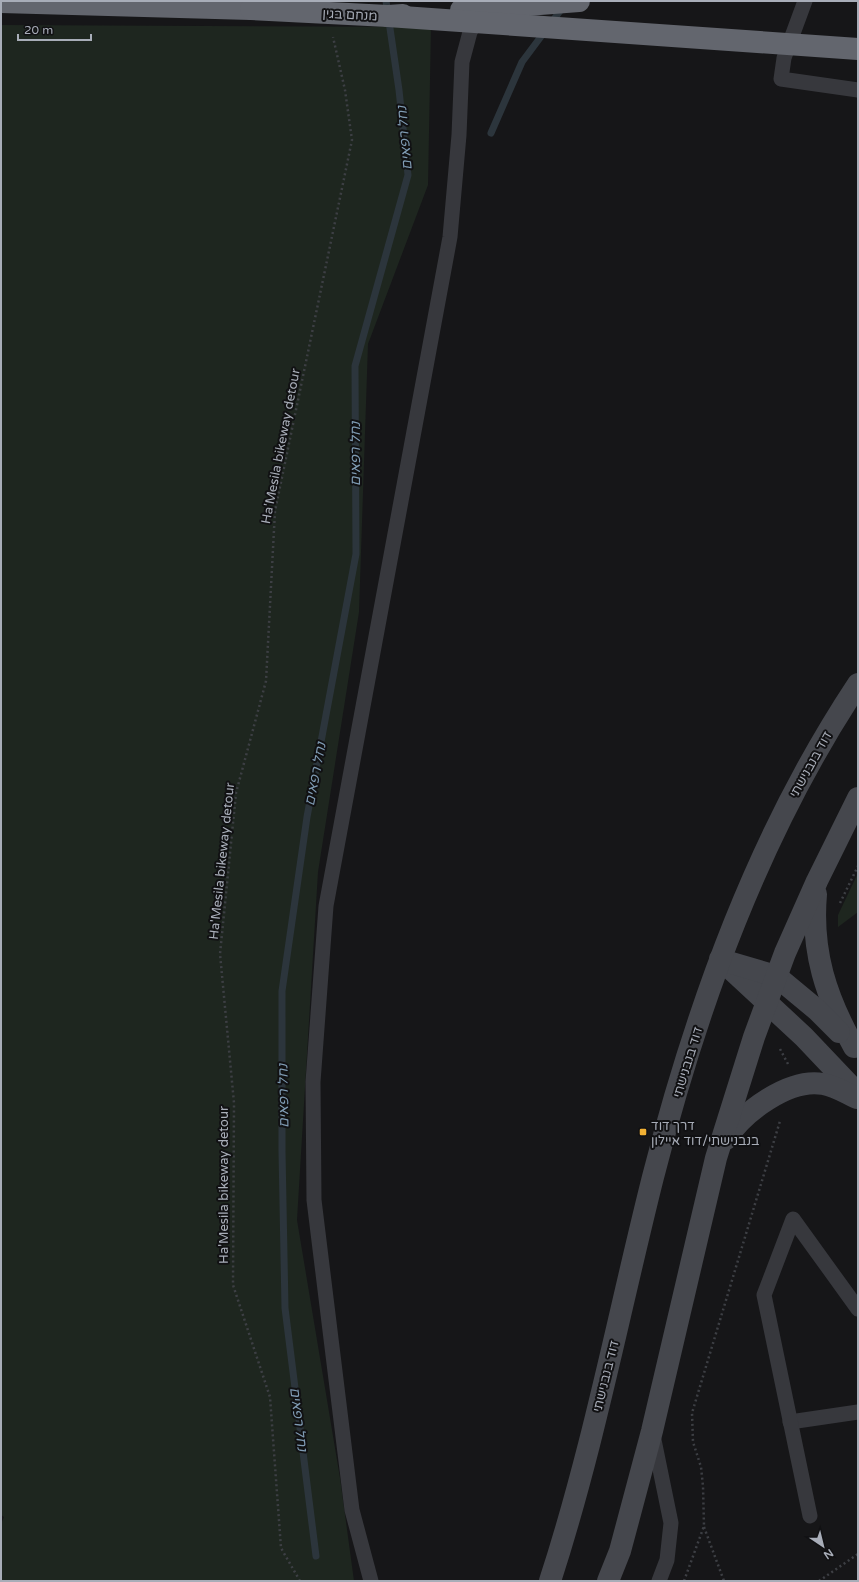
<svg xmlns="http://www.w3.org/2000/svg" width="859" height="1582" viewBox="0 0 859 1582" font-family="'Varela Round','Noto Sans Hebrew',sans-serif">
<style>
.green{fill:#1e261f}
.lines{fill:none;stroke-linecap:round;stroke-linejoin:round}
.stream{stroke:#2c353c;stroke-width:7}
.path{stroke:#3d3f44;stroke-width:2.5;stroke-dasharray:2 3;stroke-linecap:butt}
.lane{stroke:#37383d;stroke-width:15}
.secondary{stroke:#45474d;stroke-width:22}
.highway{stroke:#63666e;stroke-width:22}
.highway-bridge{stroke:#63666e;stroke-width:22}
.poi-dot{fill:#f2b134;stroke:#111113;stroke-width:1.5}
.labels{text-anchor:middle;stroke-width:4;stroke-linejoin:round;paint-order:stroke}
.street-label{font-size:13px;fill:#a8adb8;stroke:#111113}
.poi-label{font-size:13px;fill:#a8adb8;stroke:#111113;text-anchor:start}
.water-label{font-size:14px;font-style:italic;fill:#7f9bb3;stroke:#111113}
</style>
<rect width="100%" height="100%" fill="#161618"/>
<g class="green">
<polygon points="1,25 431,27 428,185 368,344 359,612 318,872 297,1220 340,1478 354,1581 1,1581 1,1524 4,1517 1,1515"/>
<polygon points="858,873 858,912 838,927 838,915"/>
</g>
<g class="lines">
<g class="stream">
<polyline points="491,133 522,62 563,7"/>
<polyline points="316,1556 285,1308 282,1151 282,991 307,817 356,554 355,366 408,175 399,90 386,1"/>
</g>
<g class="path">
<polyline points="840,903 858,866"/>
<polyline points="780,1049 788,1064"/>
<polyline points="704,1527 724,1581"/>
<polyline points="300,1581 281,1548 270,1397 233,1285 234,1103 220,954 236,793 266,681 275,511 352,140 345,90 333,37"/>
<polyline points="684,1581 704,1526 703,1486 701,1467 693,1442 692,1413 780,1121"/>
<polyline points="819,1581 858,1554"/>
</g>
<g class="lane">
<polyline points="805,1 784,58 781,79 858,90"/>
<polyline points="790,1422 858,1412"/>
<polyline points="653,1435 671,1523 667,1560 659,1581"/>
<polyline points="810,1516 764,1295 793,1219 858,1309"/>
<polyline points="371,1581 352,1510 314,1200 313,1082 326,906 450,237 459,135 462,62 470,32 480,15"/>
</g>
<g class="secondary">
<path d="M816,894C811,952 826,997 854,1047"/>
<polyline points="720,959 804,1037 858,1094"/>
<polyline points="725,961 776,976 817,1010 839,1032"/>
<path d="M726,1139C743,1112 789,1078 823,1084C835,1086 846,1093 857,1098"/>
<path d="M550,1581C593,1449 619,1312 653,1177C697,1005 759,833 858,684"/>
<polyline points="608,1581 620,1551 652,1431 716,1158 754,1037 785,953 817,881 858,798"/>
</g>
<polyline class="highway" points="1,2 251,9"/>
<g class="highway-bridge">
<polyline points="251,9 388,16 403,15"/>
<polyline points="461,10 579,1"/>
<polyline points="388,16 858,49"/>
</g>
</g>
<rect class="poi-dot" x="639" y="1128" width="8" height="8" rx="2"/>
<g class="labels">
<g class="street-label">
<text transform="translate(350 14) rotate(3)" y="5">מנחם בגין</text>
<text transform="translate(280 446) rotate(-79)" y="5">Ha'Mesila bikeway detour</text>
<text transform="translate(810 764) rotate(-61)" y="5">דוד בנבנישתי</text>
<text transform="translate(221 861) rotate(-84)" y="5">Ha'Mesila bikeway detour</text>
<text transform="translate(687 1062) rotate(-73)" y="5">דוד בנבנישתי</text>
<text transform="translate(223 1185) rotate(-90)" y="5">Ha'Mesila bikeway detour</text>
<text transform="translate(605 1376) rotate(-76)" y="5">דוד בנבנישתי</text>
</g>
<g class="poi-label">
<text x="651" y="1130">דרך דוד<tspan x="651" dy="15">בנבנישתי/דוד איילון</tspan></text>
</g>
<g class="water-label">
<text transform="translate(404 138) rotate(-95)" y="5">נחל רפאים</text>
<text transform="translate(355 454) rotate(-90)" y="5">נחל רפאים</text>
<text transform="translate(315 774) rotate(-79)" y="5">נחל רפאים</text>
<text transform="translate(283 1096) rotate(-91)" y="5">נחל רפאים</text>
<text transform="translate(299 1419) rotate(83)" y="5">נחל רפאים</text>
</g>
</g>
<rect width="859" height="1582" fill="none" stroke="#a8adb8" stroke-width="4"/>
<g transform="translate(823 1546) rotate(145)" stroke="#111113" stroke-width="3" paint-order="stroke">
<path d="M0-3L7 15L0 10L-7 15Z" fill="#a8adb8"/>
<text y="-6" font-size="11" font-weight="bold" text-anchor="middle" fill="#a8adb8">N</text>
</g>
<path d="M18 34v6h73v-6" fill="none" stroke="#a8adb8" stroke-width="2"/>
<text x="24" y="34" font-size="12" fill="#a8adb8" stroke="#111113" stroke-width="3" paint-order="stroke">20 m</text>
</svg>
